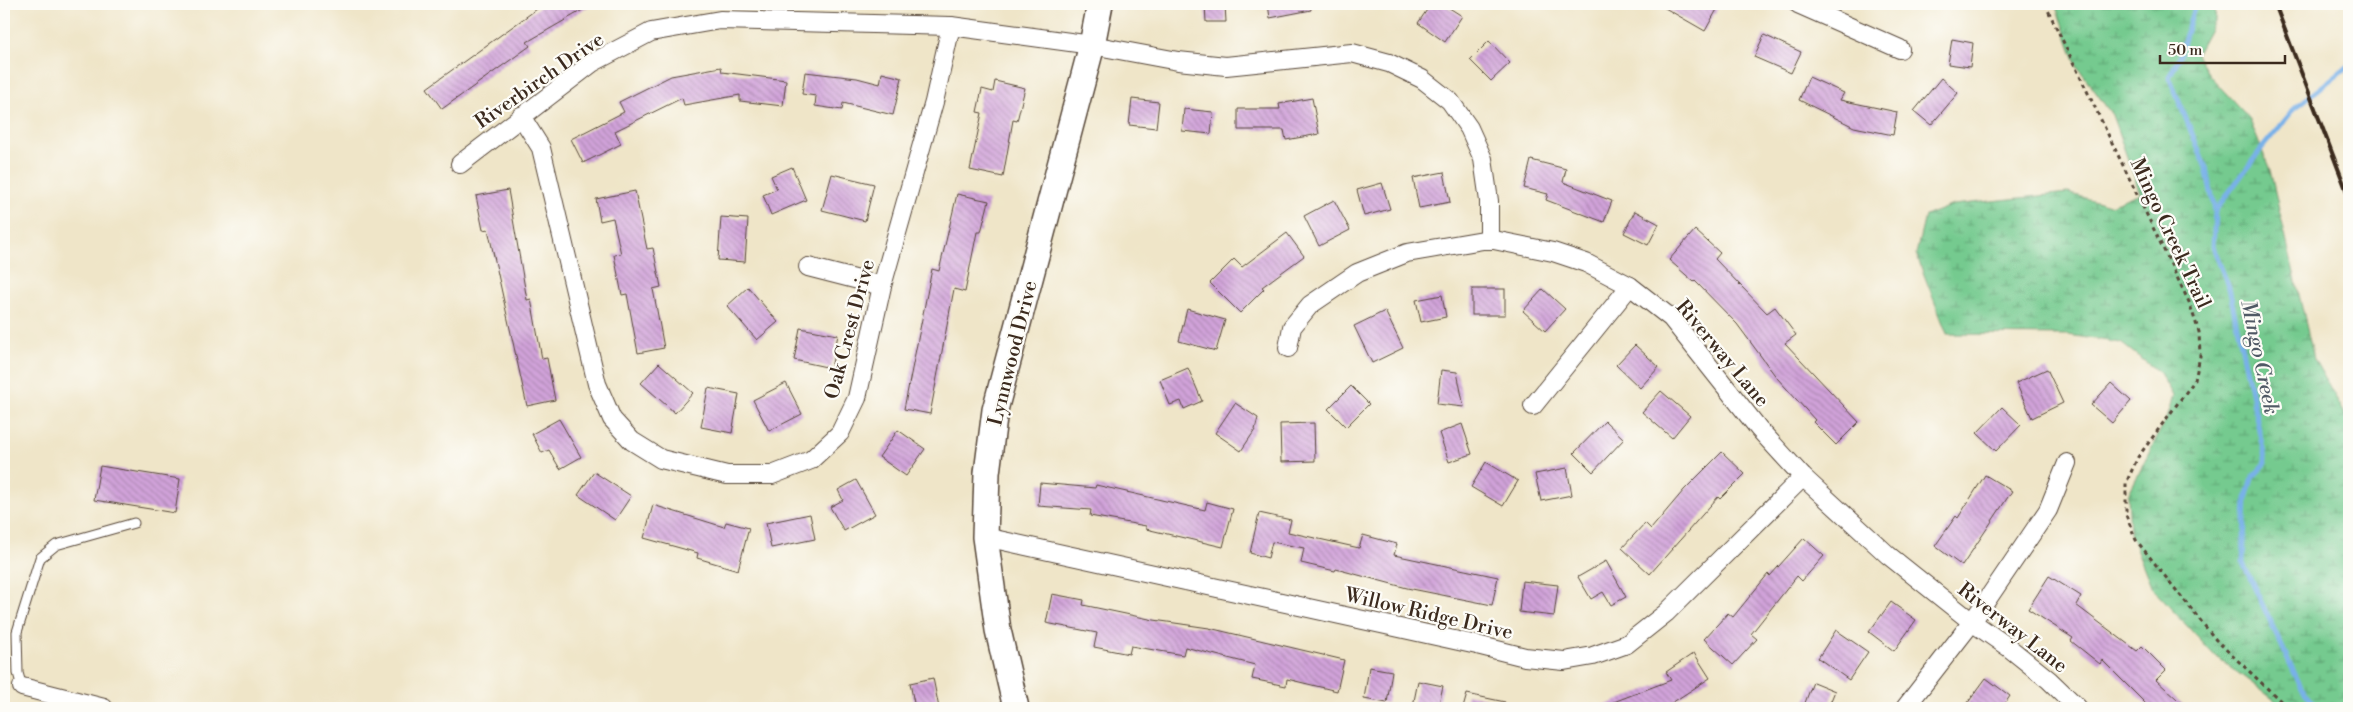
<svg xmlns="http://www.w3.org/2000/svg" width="2353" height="712" viewBox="0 0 2353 712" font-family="'Libre Bodoni',serif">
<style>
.wetland{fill:url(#wetland-marsh);stroke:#587a56}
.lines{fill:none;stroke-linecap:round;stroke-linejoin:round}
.stream{stroke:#78b1e8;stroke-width:5}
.building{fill:url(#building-back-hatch)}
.lane-casing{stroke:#564638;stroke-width:11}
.street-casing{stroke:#564638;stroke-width:20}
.secondary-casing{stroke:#564638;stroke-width:28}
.path{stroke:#564638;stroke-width:3;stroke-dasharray:4 4;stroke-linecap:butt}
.lane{stroke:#fff;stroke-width:9}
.street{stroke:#fff;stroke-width:18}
.secondary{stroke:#fff;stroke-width:25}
.rail{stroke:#3b2a1e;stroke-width:4}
.labels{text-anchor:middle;stroke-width:4.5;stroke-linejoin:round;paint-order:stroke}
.street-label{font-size:20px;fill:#3b2a1e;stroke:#fdfcf7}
.water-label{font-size:21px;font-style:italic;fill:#505965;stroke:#fdfcf7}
</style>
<defs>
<pattern id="wetland-marsh" width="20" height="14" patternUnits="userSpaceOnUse" patternTransform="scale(1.25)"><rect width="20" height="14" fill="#74ca8f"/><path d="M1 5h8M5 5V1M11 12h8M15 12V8" fill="none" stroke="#60a474"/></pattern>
<pattern id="building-back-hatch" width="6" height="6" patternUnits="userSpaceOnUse" patternTransform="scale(1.25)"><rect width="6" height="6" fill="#d1a3da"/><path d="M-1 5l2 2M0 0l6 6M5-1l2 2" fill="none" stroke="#ab85b0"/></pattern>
</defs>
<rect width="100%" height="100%" fill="#fdfcf7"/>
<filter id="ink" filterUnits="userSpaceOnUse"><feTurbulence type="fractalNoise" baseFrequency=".02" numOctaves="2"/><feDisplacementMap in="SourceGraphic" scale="10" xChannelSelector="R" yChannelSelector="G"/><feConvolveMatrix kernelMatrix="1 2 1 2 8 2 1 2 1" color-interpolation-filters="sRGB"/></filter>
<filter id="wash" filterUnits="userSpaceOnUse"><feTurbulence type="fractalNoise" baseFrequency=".0096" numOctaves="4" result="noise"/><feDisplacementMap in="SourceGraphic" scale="20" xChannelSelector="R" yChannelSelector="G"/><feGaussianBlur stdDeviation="1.12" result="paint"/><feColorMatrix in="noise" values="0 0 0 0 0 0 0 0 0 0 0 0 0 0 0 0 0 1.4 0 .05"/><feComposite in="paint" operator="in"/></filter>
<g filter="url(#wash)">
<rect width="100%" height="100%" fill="#efe5c8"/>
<polygon class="wetland" points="2055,4 2216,4 2215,20 2196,55 2210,76 2249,118 2270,170 2314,359 2349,421 2349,708 2285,708 2213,654 2152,588 2130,533 2128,495 2166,419 2173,396 2160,373 2121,343 2068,335 1947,334 1916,254 1925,216 1953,205 2068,193 2110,205 2140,193 2112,115 2077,66"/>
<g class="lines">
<g class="stream">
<polyline points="2195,4 2179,58 2169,77 2206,168 2215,211 2213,247 2229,288 2266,463 2252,478 2246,499 2243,563 2301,687 2317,708"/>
<polyline points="2215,211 2262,148 2295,108 2349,65"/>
</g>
</g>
<g id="blocks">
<g class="building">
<polygon points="544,4 593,4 527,42 530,46 442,109 427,88"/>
<polygon points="1205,4 1225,4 1226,22 1206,22"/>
<polygon points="1268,4 1310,4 1311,10 1270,18"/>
<polygon points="1431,4 1443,4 1462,16 1445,42 1418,23"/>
<polygon points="1658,4 1720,4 1705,31"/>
<polygon points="1764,35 1801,52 1791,73 1754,57"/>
<polygon points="1952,39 1973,43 1970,67 1948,64"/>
<polygon points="1489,41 1510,63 1491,81 1470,60"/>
<polygon points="721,67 722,72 786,80 783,106 740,101 740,95 684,105 682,98 615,131 621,144 583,163 571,139 624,112 619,102 671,76"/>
<polygon points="805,72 857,78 880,84 882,73 902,78 893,115 843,103 842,110 815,106 816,96 802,94"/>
<polygon points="1809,77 1844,93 1840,100 1897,112 1893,135 1854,127 1799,100"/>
<polygon points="1941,78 1958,93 1931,125 1914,111"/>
<polygon points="995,81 1025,88 1017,121 1013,120 1003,177 970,170 982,113 977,112 982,89 993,92"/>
<polygon points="1312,98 1319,134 1286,140 1284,130 1238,130 1238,109 1280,109 1279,104"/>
<polygon points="1132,99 1159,102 1156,128 1129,125"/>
<polygon points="1184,109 1213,112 1211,134 1182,131"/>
<polygon points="1531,160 1566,169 1563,182 1612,201 1604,222 1546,200 1548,194 1524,188"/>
<polygon points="792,167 806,200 771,215 763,195 777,189 771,176"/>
<polygon points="1444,172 1450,202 1419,208 1413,178"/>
<polygon points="832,174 874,184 865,221 822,210"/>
<polygon points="1382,183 1390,209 1364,216 1357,190"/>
<polygon points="508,190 527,300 531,299 542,359 547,358 555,400 527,406 488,229 483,230 476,196"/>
<polygon points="635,191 647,249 653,248 661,287 653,289 664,348 638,353 627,294 622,295 614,255 621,254 613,218 600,221 596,199"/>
<polygon points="957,194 989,201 981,232 977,232 965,292 954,289 930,414 904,409 932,269 939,271"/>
<polygon points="1334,200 1350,230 1319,246 1304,216"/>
<polygon points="1635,211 1659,224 1648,245 1624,233"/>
<polygon points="721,217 748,219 745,262 718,260"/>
<polygon points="1695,230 1720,253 1715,259 1767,313 1775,307 1796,335 1785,343 1859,422 1836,445 1813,422 1815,420 1777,378 1737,324 1695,281 1694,282 1669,260"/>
<polygon points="1287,233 1304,256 1262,287 1264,289 1240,313 1210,283 1234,259 1242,267"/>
<polygon points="748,287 778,322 757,340 727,306"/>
<rect x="1472" y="289" width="33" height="26"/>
<polygon points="1543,289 1565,309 1545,331 1523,311"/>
<polygon points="1442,295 1446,317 1421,322 1416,300"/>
<polygon points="1187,309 1225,320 1216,351 1179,341"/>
<polygon points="1385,311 1403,348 1372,363 1354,326"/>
<polygon points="800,328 838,335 831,368 794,360"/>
<polygon points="1635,345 1659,367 1640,388 1616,365"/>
<polygon points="659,363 693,393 675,413 641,383"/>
<polygon points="1188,368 1202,401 1184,409 1181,401 1170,405 1160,380"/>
<polygon points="2047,369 2063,403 2032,418 2016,383"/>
<polygon points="1441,370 1457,372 1464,407 1437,404"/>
<polygon points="786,383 802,414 769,431 753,400"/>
<polygon points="2111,383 2131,401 2112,423 2091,405"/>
<polygon points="1351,386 1369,404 1346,427 1328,409"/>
<polygon points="708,388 739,394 732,433 701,427"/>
<polygon points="1661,391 1690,416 1672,438 1642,412"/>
<polygon points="1235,403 1258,418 1255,430 1241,451 1215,433"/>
<polygon points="2002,407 2021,425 1996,451 1977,433"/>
<polygon points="559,419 581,457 560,469 549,450 542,453 532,434"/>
<polygon points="1605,421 1624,439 1593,472 1574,453"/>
<polygon points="1314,423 1315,461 1281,462 1280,424"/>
<polygon points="1462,424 1472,454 1449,462 1439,433"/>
<polygon points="898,430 925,449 906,476 879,457"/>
<polygon points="1722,452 1745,474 1720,499 1718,497 1650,574 1622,548 1645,523 1651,529 1684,490"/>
<polygon points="1486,462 1518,481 1503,506 1471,487"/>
<polygon points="100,466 180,479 175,513 94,500"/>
<polygon points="1567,468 1572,495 1541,501 1535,474"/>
<polygon points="594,472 631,496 615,520 578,495"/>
<polygon points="1985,475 2012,491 1962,566 1935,546 1956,516 1958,518"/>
<polygon points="856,480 875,514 844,531 830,507 843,500 838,490"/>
<polygon points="1040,483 1095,488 1096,485 1205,510 1207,502 1233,509 1223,547 1146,529 1146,526 1090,516 1091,510 1038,506"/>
<polygon points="653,505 724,527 726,522 749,528 738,570 697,558 698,553 644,538"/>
<polygon points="1259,513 1291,520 1288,532 1359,548 1363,535 1397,544 1394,555 1498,577 1492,605 1407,588 1336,569 1335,571 1301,563 1304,548 1272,542 1268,558 1250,553"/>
<polygon points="810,514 815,539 771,548 766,523"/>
<polygon points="1804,538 1824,556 1802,581 1797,576 1751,634 1757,639 1733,665 1704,639 1728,613 1733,617 1768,574 1770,576"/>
<polygon points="1606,561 1626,597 1611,605 1603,592 1591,599 1578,577"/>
<polygon points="2049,576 2081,596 2076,605 2137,651 2142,646 2166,670 2156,680 2187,708 2150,708 2102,660 2100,664 2071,641 2073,638 2028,609"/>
<polygon points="1522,581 1558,585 1554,616 1519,612"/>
<polygon points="1052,594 1084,600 1083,605 1154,620 1209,628 1344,660 1337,691 1287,679 1286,686 1252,679 1255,665 1185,647 1183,655 1131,646 1129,654 1094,647 1097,633 1046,623"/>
<polygon points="1891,602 1916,620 1894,651 1869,632"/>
<polygon points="1836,630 1868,652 1849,680 1818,658"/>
<polygon points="1694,653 1710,678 1664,708 1598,708 1671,680 1666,672"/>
<polygon points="1369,667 1392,671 1387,703 1364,699"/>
<polygon points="933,678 939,708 915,708 910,683"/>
<polygon points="1986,678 2010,696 2002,708 1964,708"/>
<polygon points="1418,681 1443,686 1438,708 1413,706"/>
<polygon points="1813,682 1835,691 1828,708 1803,708"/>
<polygon points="1467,694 1505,702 1504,708 1463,708"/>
</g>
</g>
</g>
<g filter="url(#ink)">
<use href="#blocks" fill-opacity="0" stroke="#564638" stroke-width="1"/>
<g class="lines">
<g class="lane-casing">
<polyline id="lane" points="22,687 18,673 17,632 40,558 56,545 134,523"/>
</g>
<g class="street-casing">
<g id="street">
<polyline points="1798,4 1900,49"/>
<polyline points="521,116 541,148 597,384 612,419 632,441 661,459 727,475 772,475 811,460 840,433 857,398 882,286 934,102 951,26"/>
<polyline points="460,164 592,63 651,32 720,20 951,26 1092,45 1178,61 1226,66 1352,53 1389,63 1422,79 1450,101 1469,128 1483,159 1489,201 1489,239"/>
<polyline points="808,267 882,286"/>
<polyline points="1288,348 1292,327 1310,305 1357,273 1407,253 1489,239 1553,252 1586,263 1630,286 1671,318 1759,429 1803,477 1888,555 1972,622 2008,647 2049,680 2078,708"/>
<polyline points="1533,406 1630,286"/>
<polyline points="985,537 1477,645 1525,657 1564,661 1593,656 1627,644 1666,613 1803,477"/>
<polyline points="22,687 104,708"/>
<polyline points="1905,708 1972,622 2048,510 2067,463"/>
</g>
</g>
<g class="secondary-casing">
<polyline id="secondary" points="1016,708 998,630 985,537 987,473 995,410 1092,45 1100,4"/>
</g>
<polyline class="path" points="2045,4 2189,302 2199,332 2200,356 2195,380 2138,457 2126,483 2126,515 2136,540 2216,640 2288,708"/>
<use href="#lane" class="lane"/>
<use href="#street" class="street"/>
<use href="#secondary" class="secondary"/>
<polyline class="rail" points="2275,4 2349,197"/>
</g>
</g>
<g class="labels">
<g class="street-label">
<text transform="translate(539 80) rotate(-35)" y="7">Riverbirch Drive</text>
<text transform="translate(2171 233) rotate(65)" y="7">Mingo Creek Trail</text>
<text transform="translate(849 329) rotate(-75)" y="7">Oak Crest Drive</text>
<text transform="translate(1012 353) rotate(-76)" y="7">Lynnwood Drive</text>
<text transform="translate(1723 353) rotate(50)" y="7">Riverway Lane</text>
<text transform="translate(1429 613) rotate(13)" y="7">Willow Ridge Drive</text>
<text transform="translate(2013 627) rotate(38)" y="7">Riverway Lane</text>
</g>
<g class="water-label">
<text transform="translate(2260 357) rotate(78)" y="7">Mingo Creek</text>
</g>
</g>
<rect width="2353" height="712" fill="none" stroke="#fdfcf7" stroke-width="20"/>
<path d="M2160 55v8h125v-8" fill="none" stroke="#3b2a1e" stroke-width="2.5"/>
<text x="2168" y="55" font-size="15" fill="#3b2a1e" stroke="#fdfcf7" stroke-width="4" paint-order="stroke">50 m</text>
</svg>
